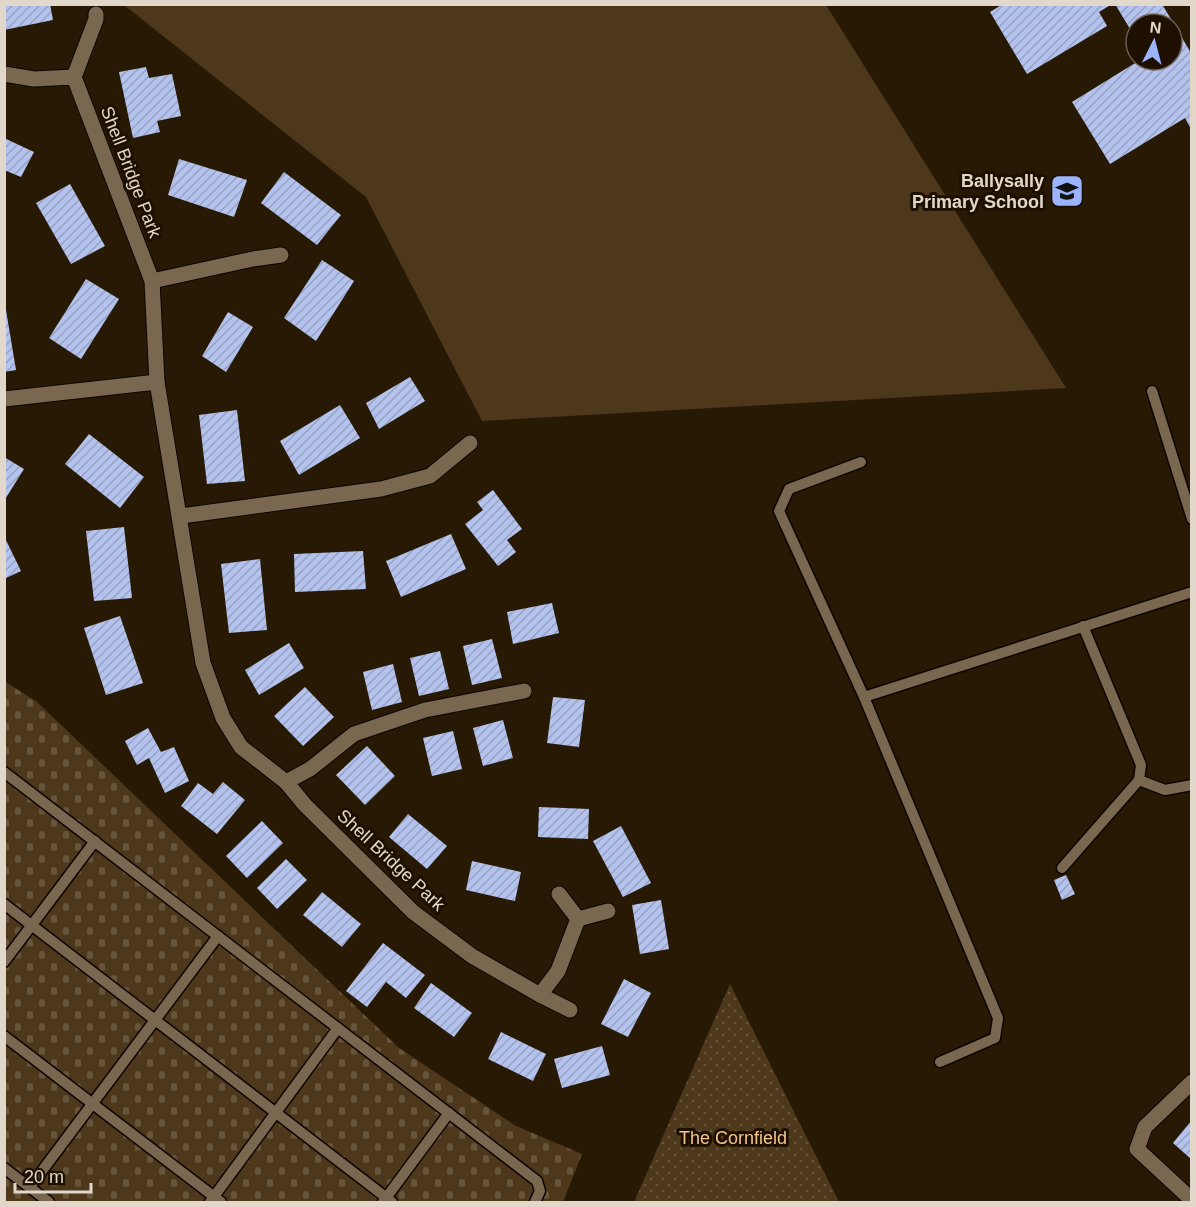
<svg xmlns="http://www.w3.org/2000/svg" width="1196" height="1207" viewBox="0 0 1196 1207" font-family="Arial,sans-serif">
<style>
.grass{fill:#4d381b}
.cemetery{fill:url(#cemetery-stones)}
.park{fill:url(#park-dots)}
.building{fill:url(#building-hatch)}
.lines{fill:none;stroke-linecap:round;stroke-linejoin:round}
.service-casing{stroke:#100400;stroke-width:13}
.minor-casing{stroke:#100400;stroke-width:17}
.service{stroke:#796750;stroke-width:10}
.minor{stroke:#796750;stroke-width:15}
.labels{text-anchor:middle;stroke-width:6;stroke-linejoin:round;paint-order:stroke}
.street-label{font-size:18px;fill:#e1d7cb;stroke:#1e1000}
.poi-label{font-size:18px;font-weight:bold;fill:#e1d7cb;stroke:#1e1000;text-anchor:end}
.park-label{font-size:18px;fill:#f2c589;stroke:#1e1000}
</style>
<defs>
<pattern id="cemetery-stones" width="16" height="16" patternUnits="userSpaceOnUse" patternTransform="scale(1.5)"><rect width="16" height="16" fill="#4d381b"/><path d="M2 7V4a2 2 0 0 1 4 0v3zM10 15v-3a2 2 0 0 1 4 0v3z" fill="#66543b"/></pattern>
<pattern id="park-dots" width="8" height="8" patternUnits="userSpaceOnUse" patternTransform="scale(1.5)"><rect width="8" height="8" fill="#4d381b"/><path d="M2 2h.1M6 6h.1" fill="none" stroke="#66543b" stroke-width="1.8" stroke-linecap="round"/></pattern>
<pattern id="building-hatch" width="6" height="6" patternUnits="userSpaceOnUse" patternTransform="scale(1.5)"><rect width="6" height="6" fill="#b3c3ed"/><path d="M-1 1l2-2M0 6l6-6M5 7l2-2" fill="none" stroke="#97a2c1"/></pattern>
</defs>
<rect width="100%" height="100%" fill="#281905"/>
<polygon class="grass" points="124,5 826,5 1066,388 482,421 366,197"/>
<polygon class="cemetery" points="4,681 37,702 399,1048 516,1126 582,1154 563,1202 5,1202"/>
<polygon class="park" points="730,984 839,1202 634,1202"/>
<g class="building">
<polygon points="4,4 50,4 53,20 4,30"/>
<polygon points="1003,4 1112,4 1099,12 1107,26 1027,74 990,12"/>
<polygon points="1115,4 1162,4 1191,53 1191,129 1185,118 1110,164 1072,102 1140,60 1172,60 1172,24 1136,24 1136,39"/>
<polygon points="146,67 149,78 172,74 181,116 157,121 160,132 133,138 119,72"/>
<polygon points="4,138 34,152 21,177 4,170"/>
<polygon points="179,159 247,180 234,217 168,195"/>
<polygon points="284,172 341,215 317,245 261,203"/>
<polygon points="70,184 105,246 71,264 36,203"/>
<polygon points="322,260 354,281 316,341 284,318"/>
<polygon points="86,279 119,299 81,359 49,338"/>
<polygon points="6,310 16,370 4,372 4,311"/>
<polygon points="228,312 253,327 226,372 202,356"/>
<polygon points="410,377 425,401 379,429 366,403"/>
<polygon points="340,405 360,438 299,475 280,441"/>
<polygon points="237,410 245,481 207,484 199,415"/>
<polygon points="89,434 144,477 120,508 65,464"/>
<polygon points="4,457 24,469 4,501"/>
<polygon points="493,490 522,529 507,540 516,552 498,566 465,524 483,510 477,502"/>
<polygon points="124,527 132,598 94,601 86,531"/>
<polygon points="451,534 466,569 401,597 386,561"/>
<polygon points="4,536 21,571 4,579"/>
<polygon points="363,551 366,589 295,592 294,554"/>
<polygon points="260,559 267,630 229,633 221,564"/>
<polygon points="552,603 559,633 513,644 507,612"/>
<polygon points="120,616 143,683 106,695 84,628"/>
<polygon points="492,639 502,678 472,685 463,646"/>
<polygon points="289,643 304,668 259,695 245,670"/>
<polygon points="440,651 449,689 419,696 410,658"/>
<polygon points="393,664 402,702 372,710 363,672"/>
<polygon points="305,687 334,717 303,746 274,716"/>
<polygon points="553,697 585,700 579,747 547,743"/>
<polygon points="503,720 513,758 483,766 473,728"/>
<polygon points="148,728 161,752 174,747 189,781 165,793 149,758 137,765 125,741"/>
<polygon points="453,731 462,769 432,776 423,738"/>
<polygon points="367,746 395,776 365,805 336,775"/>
<polygon points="223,782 245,800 217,834 181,806 198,783 213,794"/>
<polygon points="539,807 589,809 588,839 538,837"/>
<polygon points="408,814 447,846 427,869 389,837"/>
<polygon points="262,821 283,843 247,878 226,856"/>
<polygon points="621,826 651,883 623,897 593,841"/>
<polygon points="286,859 307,880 277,909 257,888"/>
<polygon points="472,861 521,872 515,901 466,890"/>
<polygon points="1066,875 1075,894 1062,900 1054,880"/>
<polygon points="322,892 361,924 342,947 303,915"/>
<polygon points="661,900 669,949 640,954 632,905"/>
<polygon points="383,943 425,975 406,998 386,982 367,1007 346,991"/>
<polygon points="624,979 651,993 628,1037 601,1024"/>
<polygon points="431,983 472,1013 454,1037 414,1008"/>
<polygon points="501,1032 546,1054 533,1081 488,1059"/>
<polygon points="602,1046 610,1075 562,1088 554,1059"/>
<polygon points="1191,1121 1191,1159 1173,1143"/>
</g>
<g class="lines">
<g class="service-casing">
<g id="service">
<polyline points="1152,391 1192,519"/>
<polyline points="861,462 789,489 779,511 864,697 998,1018 995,1038 940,1062"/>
<polyline points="864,697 1192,592"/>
<polyline points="4,772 537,1181 540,1191 535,1202"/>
<polyline points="1139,780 1165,790 1192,785"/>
<polyline points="1062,868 1139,780 1141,765 1083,626"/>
<polyline points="4,904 392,1202"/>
<polyline points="4,962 95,841"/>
<polyline points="4,1036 221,1202"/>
<polyline points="4,1168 49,1202"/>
<polyline points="30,1187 218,936"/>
<polyline points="210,1202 338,1028"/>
<polyline points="383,1202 449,1113"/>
</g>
</g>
<g class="minor-casing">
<g id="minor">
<polyline points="4,74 34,79 74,77 152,281 157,382 203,663 223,718 241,747 286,782 305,805 413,912 472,956 540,995 558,971 578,919"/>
<polyline points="74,77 96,19 96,14"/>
<polyline points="152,281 253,259 281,255"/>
<polyline points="4,399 157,382"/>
<polyline points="181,516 381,489 430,476 470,443"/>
<polyline points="286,782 310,769 354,734 425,710 524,691"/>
<polyline points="559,894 578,919 608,911"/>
<polyline points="540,995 570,1010"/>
<polyline points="1192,1082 1145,1127 1137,1149 1192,1200"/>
</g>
</g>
<use href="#service" class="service"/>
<use href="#minor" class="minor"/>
</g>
<defs>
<g id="school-square" transform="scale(1.725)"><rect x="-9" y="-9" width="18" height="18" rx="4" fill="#9cb4fd" stroke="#1e1000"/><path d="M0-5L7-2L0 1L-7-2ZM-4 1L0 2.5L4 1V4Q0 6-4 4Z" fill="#111"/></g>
</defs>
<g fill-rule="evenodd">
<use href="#school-square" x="1067" y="191"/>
</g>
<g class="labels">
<g class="street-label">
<text transform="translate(131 172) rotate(69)" y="6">Shell Bridge Park</text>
<text transform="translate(391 860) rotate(43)" y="6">Shell Bridge Park</text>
</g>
<g class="poi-label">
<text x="1044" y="187">Ballysally<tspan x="1044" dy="21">Primary School</tspan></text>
</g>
<g class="park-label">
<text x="733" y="1144">The Cornfield</text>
</g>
</g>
<rect width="1196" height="1207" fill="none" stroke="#e1d7cb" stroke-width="12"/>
<g transform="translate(1154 42) rotate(6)"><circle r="28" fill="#1e1000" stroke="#6c6051" stroke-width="1.5"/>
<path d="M0-4.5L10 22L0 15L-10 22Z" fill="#9cb4fd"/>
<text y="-9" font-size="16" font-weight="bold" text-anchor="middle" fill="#e1d7cb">N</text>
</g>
<path d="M15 1183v9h76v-9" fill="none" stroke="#e1d7cb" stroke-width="3"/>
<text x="24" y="1183" font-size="18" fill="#e1d7cb" stroke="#1e1000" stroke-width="4.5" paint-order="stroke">20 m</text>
</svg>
